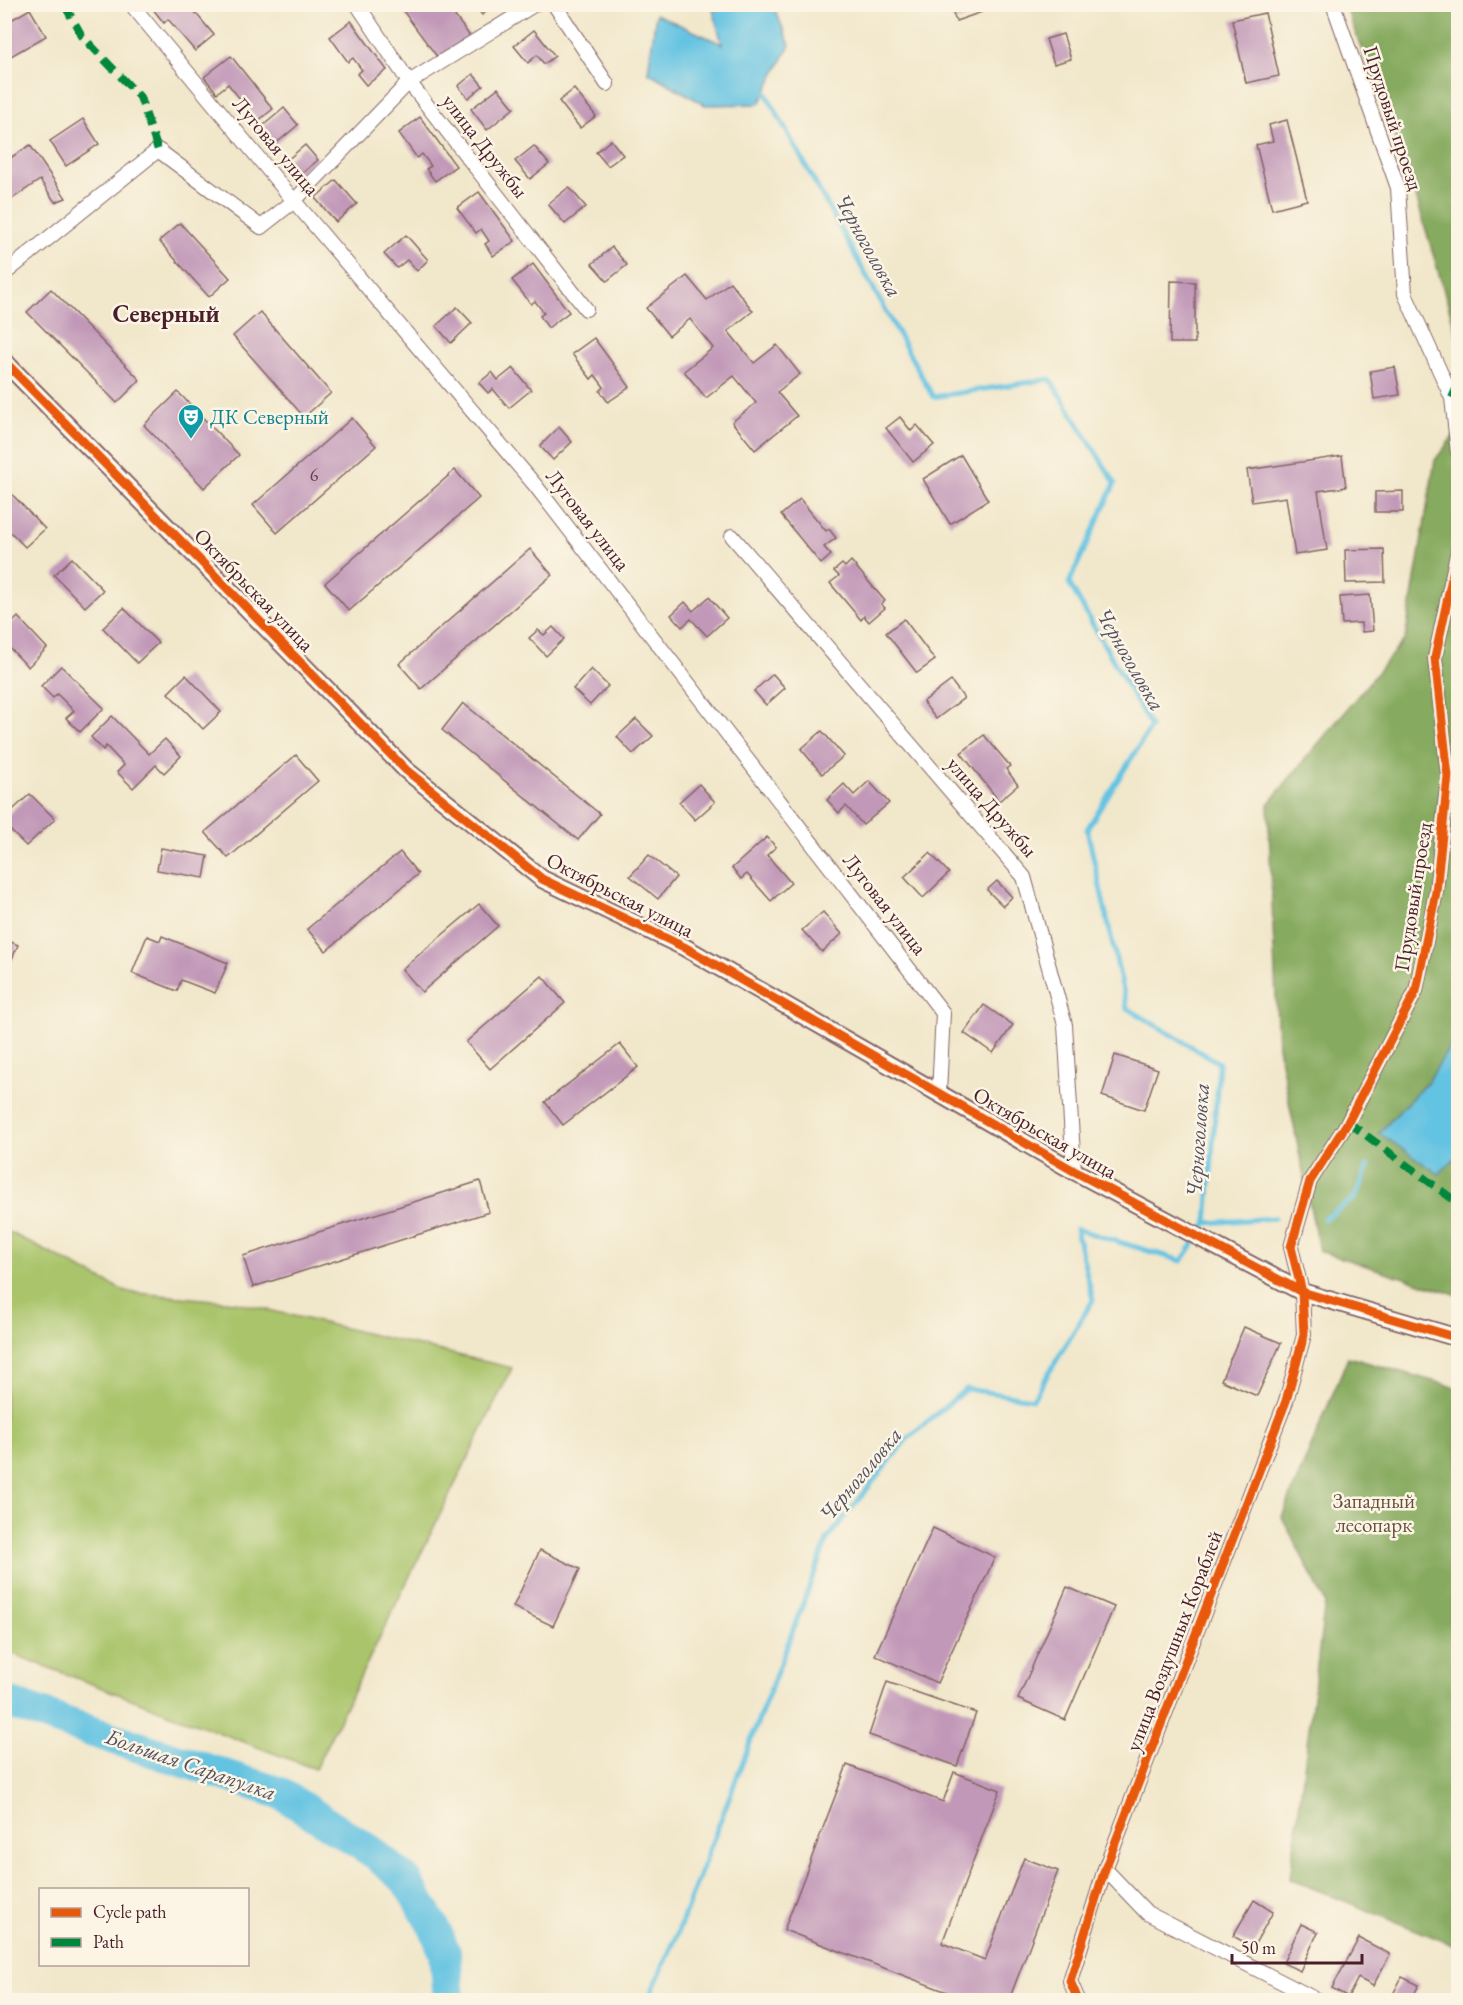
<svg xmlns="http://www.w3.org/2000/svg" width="1463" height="2005" viewBox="0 0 1463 2005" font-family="'EB Garamond',serif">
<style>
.green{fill:#a9c46b;stroke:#7a724b;stroke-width:1.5}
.forest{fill:#86aa5f;stroke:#686445;stroke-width:1.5}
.water{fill:#64c3e2;stroke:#577186;stroke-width:1.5}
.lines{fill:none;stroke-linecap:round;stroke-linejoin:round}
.stream{stroke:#64c3e2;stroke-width:5}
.river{stroke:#64c3e2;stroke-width:32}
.building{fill:#c198b8}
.minor-casing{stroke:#846563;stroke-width:16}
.tertiary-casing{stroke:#846563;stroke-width:20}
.minor{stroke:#fff;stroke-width:14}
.tertiary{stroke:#fff;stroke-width:16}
.quiet{stroke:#00873e;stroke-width:8;stroke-dasharray:15 8;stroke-linecap:butt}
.cycleway-casing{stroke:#fcf5e5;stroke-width:13}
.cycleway{stroke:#e8590c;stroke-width:9}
.labels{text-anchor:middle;stroke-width:5;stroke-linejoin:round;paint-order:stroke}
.number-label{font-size:18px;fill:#683d4e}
.street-label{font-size:21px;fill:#4a1f2b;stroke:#fcf5e5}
.culture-label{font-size:21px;fill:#0d838f;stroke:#fcf5e5;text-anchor:start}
.park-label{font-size:21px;fill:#66513e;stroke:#fcf5e5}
.water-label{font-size:22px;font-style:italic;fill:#525062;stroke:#fcf5e5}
.quarter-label{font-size:24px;font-weight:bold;fill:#4a1f2b;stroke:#fcf5e5}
</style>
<rect width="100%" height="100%" fill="#fcf5e5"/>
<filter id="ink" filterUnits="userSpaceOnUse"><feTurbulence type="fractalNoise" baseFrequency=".0167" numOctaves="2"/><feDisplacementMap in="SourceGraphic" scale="12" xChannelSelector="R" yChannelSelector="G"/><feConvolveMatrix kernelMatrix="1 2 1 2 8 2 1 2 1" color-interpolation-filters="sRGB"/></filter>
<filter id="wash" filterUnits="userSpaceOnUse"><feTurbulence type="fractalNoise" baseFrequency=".008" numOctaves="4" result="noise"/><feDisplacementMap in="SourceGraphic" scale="24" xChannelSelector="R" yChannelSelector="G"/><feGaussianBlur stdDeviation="1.35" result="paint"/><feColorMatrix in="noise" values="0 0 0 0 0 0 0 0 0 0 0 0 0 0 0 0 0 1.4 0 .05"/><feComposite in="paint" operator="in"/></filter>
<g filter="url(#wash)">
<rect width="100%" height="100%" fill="#f1e7cb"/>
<polygon class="green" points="5,1230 126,1292 235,1302 512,1368 315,1769 5,1651"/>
<g class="forest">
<polygon points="1345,5 1458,5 1458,338 1412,183"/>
<polygon points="1458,430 1458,1033 1430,1079 1379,1133 1454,1159 1458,1158 1458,1295 1319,1251 1278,1047 1268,804 1405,639 1435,460"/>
<polygon points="1348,1357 1458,1388 1458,1947 1290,1879 1325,1602 1282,1517"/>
</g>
<g class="water">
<polygon points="712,5 773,5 790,45 759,104 705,105 648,72 656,14 722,44"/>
<polygon points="1458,1033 1458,1158 1454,1159 1439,1174 1379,1133 1430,1079"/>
</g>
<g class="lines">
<g class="stream">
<polyline points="1324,1219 1355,1198 1368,1166"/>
<polyline points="1207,1223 1274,1218"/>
<polyline points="648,2000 676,1937 828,1538 907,1439 966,1389 1033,1399 1093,1300 1076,1229 1182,1261 1207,1223 1219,1063 1127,1008 1087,829 1151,727 1069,583 1115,483 1050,379 933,397 763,88"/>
</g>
<polyline class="river" points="4,1701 90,1731 280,1793 371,1851 406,1880 434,1927 445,1953 449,2000"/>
</g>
<g id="blocks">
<g class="building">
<polygon points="149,4 188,4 214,35 195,51 168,19 164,23"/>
<polygon points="412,4 446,4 472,39 441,62 403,11"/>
<polygon points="473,4 494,4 482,15"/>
<polygon points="950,4 980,4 982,12 956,21"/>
<polygon points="30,9 46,36 4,60 4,24"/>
<polygon points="1265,13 1279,76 1246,83 1232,20"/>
<polygon points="351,21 387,70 366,85 357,74 362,70 353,58 348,62 330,37"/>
<polygon points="534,30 555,56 544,64 537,55 528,63 514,46"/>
<polygon points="1063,34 1071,59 1054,64 1046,39"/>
<polygon points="231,56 273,109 258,121 228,84 217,93 204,77"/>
<polygon points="473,74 483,86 468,98 458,86"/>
<polygon points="498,88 514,108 487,130 471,109"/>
<polygon points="574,89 596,116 580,128 559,101"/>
<polygon points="284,108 298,125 273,146 259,129"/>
<polygon points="420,117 456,166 435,181 426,169 431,166 422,154 417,158 399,133"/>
<polygon points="83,119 99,144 66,166 50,141"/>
<polygon points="1287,120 1307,200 1272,209 1256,145 1273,141 1269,125"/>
<polygon points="611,140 623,155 608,166 596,152"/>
<polygon points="30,145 66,198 55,202 40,180 7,202 4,200 4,162"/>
<polygon points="305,145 318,160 299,176 286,161"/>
<polygon points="534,146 549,164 530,179 515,161"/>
<polygon points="336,180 357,204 336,222 315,198"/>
<polygon points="569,187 586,207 565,224 548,204"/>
<polygon points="479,192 515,241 493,256 485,244 489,241 481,229 476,233 457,208"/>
<polygon points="180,223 230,278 209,297 159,241"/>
<polygon points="406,235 428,260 417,271 407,260 397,268 384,254"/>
<polygon points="612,247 627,265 607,281 592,264"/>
<polygon points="533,264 569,312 548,328 540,316 544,313 535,301 531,304 512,280"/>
<polygon points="687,276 707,300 730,282 753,311 728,331 754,363 777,345 800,374 777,392 797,416 755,450 732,422 756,403 734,376 706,398 684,371 713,348 690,319 669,336 646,308"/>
<polygon points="1171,281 1195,282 1195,343 1170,343"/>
<polygon points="51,289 140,380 117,403 27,312"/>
<polygon points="457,307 472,323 451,343 436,326"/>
<polygon points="260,312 331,393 304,417 233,336"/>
<polygon points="594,338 630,387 608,402 600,391 604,387 595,375 591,379 572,354"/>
<polygon points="1395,367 1400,395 1374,399 1370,371"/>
<polygon points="513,368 531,390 509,408 493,389 488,393 479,383 492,372 498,380"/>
<polygon points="178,392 239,455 204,488 144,425"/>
<polygon points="900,417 911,431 917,425 934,445 913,462 886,428"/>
<polygon points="352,418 376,446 277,533 253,505"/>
<polygon points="559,427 572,442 553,460 540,446"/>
<polygon points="961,455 988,500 950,524 923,479"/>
<polygon points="1342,456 1346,487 1318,491 1327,550 1295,555 1286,497 1252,502 1247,470"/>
<polygon points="455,470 479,498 349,611 325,583"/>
<polygon points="7,489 45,529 25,547 4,525 4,491"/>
<polygon points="1403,491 1403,512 1375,512 1375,492"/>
<polygon points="800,499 826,531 829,529 836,538 824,547 831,555 821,564 781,515"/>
<polygon points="530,549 552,575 421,689 399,664"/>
<polygon points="1384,549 1385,582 1346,583 1345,550"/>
<polygon points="72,558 103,590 85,607 54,575"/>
<polygon points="851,561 885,601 881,604 885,608 869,622 864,616 861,620 830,583 839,576 834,571 842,564 845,567"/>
<polygon points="1370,595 1373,631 1362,632 1361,623 1342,624 1340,597"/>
<polygon points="709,597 727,618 707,636 691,619 682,627 671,615 685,602 693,611"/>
<polygon points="124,608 158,643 137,663 103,628"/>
<polygon points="7,617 12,623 18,617 47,648 28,667 4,642 4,620"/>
<polygon points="904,619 935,660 917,673 886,633"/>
<polygon points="553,627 564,639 546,656 529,638 538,630 544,635"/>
<polygon points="61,666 104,708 80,732 66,718 74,711 57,694 53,698 41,686"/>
<polygon points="591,669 608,686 590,705 573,689"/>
<polygon points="773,674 785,688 766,705 754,691"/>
<polygon points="186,675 221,712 203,729 168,693"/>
<polygon points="951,681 964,698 936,719 923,702"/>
<polygon points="463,703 600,814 578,840 442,730"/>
<polygon points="112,716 149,754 165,739 181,756 164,773 156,765 133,788 117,772 124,765 106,746 103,750 91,737"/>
<polygon points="636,719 653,736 633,754 617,737"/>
<polygon points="822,731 844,756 822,774 801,749"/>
<polygon points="984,735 1010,766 1006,769 1018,785 999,801 961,753"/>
<polygon points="296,755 318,781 228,858 205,832"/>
<polygon points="869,781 889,803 863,825 846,806 839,813 827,800 844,784 854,795"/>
<polygon points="699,784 715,802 695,820 679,802"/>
<polygon points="30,794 55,819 26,846 4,824 4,818"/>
<polygon points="767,837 776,847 767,855 791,883 771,901 747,874 741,879 732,868"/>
<polygon points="161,848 208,856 204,878 157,870"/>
<polygon points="400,852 418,874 326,951 307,929"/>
<polygon points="930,853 949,873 923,898 904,877"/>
<polygon points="649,855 676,877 658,899 630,876"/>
<polygon points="997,881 1012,897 1003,906 987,890"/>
<polygon points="479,904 498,926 422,992 402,969"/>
<polygon points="823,912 842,934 822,952 802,930"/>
<polygon points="147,936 160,941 162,936 228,963 215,993 181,980 177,991 132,973"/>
<polygon points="4,939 18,945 6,973 4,972"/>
<polygon points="542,976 565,1003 490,1069 466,1042"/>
<polygon points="984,1005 1013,1025 993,1053 964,1033"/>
<polygon points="620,1044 638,1067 563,1125 545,1102"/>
<polygon points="1115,1055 1158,1069 1144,1110 1102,1096"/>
<polygon points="480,1181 489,1212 253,1287 243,1256"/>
<polygon points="1244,1327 1281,1343 1257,1396 1221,1380"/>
<polygon points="933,1528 995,1557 937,1683 875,1655"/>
<polygon points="540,1550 580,1569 553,1626 513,1607"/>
<polygon points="1067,1587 1114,1607 1065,1720 1018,1699"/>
<polygon points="887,1682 976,1713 957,1766 869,1735"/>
<polygon points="847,1765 943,1802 954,1772 1000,1790 942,1943 985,1960 1024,1858 1058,1871 1009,2000 968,2000 784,1930"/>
<polygon points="1254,1900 1273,1912 1253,1947 1233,1936"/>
<polygon points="1301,1924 1318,1932 1300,1971 1283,1963"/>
<polygon points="1359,1938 1390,1954 1373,1986 1358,1978 1348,1997 1332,1988"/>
<polygon points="1402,1977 1419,1985 1411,2000 1390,2000"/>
</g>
</g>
</g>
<g filter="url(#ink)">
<use href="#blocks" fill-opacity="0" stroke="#846563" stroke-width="1.5"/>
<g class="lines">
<g class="minor-casing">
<g id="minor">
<polyline points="131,4 294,201 535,485 943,1013 939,1093"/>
<polyline points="357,4 409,82 586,309"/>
<polyline points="554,4 607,84"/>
<polyline points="1333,4 1398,188 1405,294 1452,398 1458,452"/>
<polyline points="4,274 158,150 261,227 294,201 409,82 535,4"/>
<polyline points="732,536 1024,877 1065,1025 1074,1171"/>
<polyline points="1105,1869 1147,1913 1317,2000"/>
<polyline points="1078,2000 1070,1981 1105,1869 1286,1401 1304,1335 1302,1292 1291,1247 1310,1181 1348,1122 1416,991 1436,892 1448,776 1435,658 1458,550"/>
</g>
</g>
<g class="tertiary-casing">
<polyline id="tertiary" points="4,361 406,770 542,879 684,947 1074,1171 1302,1292 1458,1338"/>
</g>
<use href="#minor" class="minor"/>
<use href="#tertiary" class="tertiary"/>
<g class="quiet">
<polyline points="64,4 82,36 140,97 158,150"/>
<polyline points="1452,398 1458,385"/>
<polyline points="1348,1122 1458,1203"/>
</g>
<g class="cycleway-casing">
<g id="cycleway">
<polyline points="4,361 406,770 542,879 684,947 1074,1171 1302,1292 1458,1338"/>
<polyline points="1078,2000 1070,1981 1105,1869 1286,1401 1304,1335 1302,1292 1291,1247 1310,1181 1348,1122 1416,991 1436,892 1448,776 1435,658 1458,550"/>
</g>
</g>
<use href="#cycleway" class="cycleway"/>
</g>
</g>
<defs>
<g id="theatre-pin" transform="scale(1.35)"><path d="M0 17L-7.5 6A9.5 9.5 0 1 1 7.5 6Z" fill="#0f9aa8" stroke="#fcf5e5"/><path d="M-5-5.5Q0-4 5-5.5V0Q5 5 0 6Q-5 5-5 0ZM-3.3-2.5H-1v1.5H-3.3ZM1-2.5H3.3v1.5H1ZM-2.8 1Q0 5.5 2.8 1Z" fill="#fff"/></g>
</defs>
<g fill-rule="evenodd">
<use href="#theatre-pin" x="191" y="417"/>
</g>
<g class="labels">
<g class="number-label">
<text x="314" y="481">6</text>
</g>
<g class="street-label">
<text transform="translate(1393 118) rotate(72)" y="7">Прудовый проезд</text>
<text transform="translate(276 146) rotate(50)" y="7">Луговая улица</text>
<text transform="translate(485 146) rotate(52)" y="7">улица Дружбы</text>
<text transform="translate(588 520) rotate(52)" y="7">Луговая улица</text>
<text transform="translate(254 590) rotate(46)" y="7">Октябрьская улица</text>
<text transform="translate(992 807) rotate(49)" y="7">улица Дружбы</text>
<text transform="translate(620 895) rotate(27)" y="7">Октябрьская улица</text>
<text transform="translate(1413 897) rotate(-81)" y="7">Прудовый проезд</text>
<text transform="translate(885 904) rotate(52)" y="7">Луговая улица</text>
<text transform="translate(1045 1133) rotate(30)" y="7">Октябрьская улица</text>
<text transform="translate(1174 1641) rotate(-69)" y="7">улица Воздушных Кораблей</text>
</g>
<g class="culture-label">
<text x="210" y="424">ДК Северный</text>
</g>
<g class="park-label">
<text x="1374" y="1508">Западный<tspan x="1374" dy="24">лесопарк</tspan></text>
</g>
<g class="water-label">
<text transform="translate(869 245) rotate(61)" y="8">Черноголовка</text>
<text transform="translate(1131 659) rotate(60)" y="8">Черноголовка</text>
<text transform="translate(1197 1140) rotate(-86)" y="8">Черноголовка</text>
<text transform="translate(860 1474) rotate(-50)" y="8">Черноголовка</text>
<text transform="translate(191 1764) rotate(19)" y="8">Большая Сарапулка</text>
</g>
<g class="quarter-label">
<text x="166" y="322">Северный</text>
</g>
</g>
<rect width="1463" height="2005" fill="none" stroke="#fcf5e5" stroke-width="24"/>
<rect x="39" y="1888" width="210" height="78" fill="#fcf5e5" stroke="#b59f9b" stroke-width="1.5"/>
<rect x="51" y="1908" width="30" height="9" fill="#e8590c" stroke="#b59f9b" stroke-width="1.5"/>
<text x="93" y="1918" font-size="18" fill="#4a1f2b">Cycle path</text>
<rect x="51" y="1938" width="30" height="9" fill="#00873e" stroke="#b59f9b" stroke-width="1.5"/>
<text x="93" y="1948" font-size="18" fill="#4a1f2b">Path</text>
<path d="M1232 1954v9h130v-9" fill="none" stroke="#4a1f2b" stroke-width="3"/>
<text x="1241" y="1954" font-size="18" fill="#4a1f2b" stroke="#fcf5e5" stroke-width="4.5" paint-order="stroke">50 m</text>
</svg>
